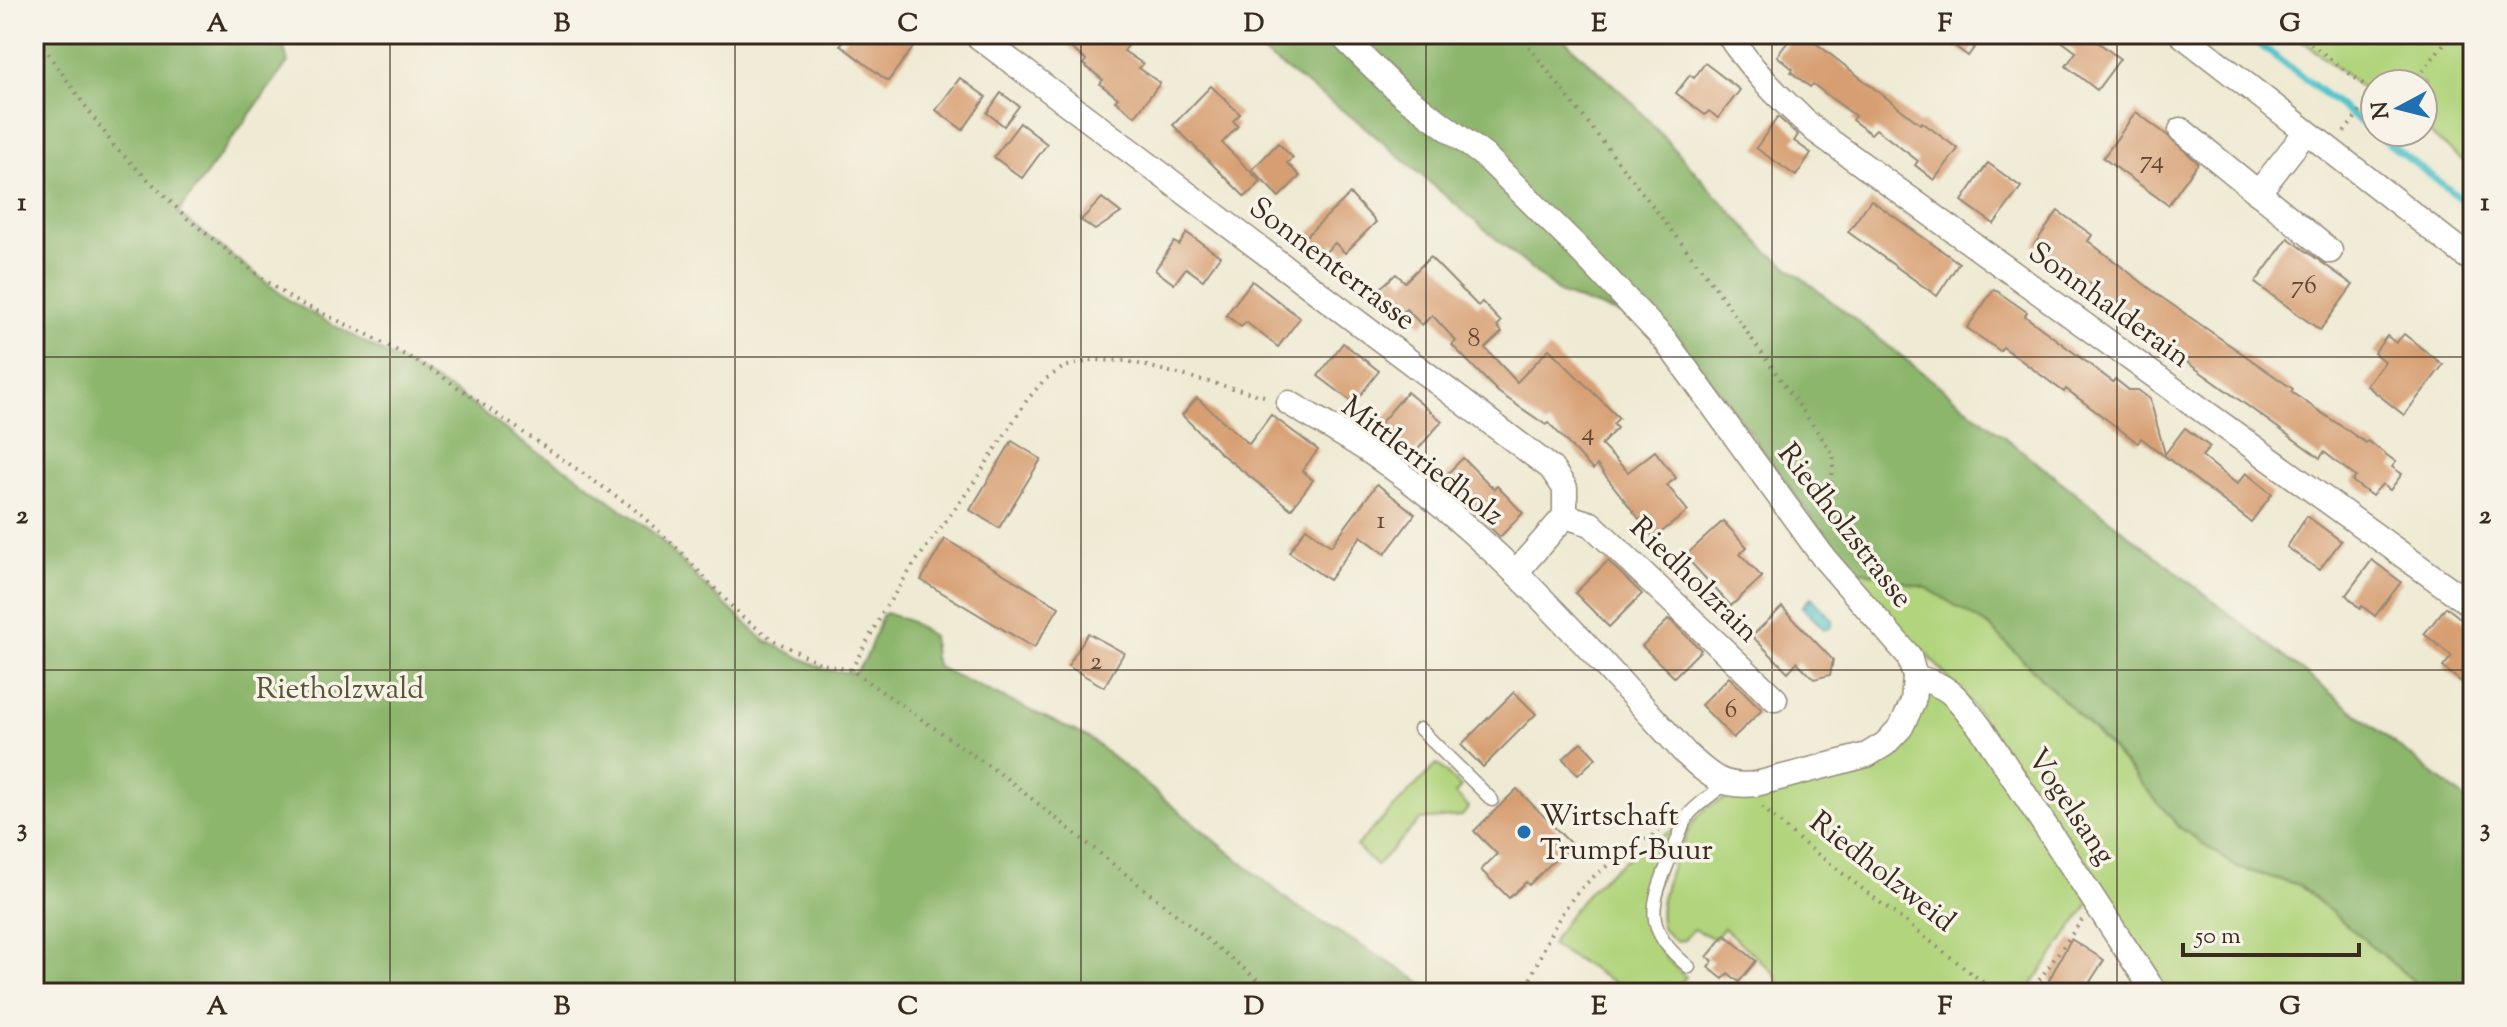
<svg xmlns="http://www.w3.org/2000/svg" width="2507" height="1027" viewBox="0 0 2507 1027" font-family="'Sorts Mill Goudy',serif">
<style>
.green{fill:#b1d47c;stroke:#767f4d;stroke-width:2}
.forest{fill:#8cb66c;stroke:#647045;stroke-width:2}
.water{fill:#56c4cb;stroke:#487774;stroke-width:2}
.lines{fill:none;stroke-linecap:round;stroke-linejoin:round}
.stream{stroke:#56c4cb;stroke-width:7}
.building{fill:#d79e71}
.lane-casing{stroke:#958a78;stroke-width:15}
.street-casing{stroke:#958a78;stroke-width:27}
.path{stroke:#958a78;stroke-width:4;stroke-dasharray:2 6;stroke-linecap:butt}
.lane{stroke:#fff;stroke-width:12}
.street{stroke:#fff;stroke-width:24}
.grid{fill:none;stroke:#3b2a1e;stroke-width:2;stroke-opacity:0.55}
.poi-dot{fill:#1f6fb2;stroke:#f7f3e8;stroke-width:3}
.labels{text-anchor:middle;stroke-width:7;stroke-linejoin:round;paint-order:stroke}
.number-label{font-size:26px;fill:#624733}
.street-label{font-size:30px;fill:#3b2a1e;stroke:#f7f3e8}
.park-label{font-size:30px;fill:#585436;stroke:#f7f3e8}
.poi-label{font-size:30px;fill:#3b2a1e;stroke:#f7f3e8;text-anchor:start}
.neatline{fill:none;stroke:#3b2a1e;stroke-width:3}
.grid-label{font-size:26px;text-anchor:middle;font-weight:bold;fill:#3b2a1e}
</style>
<rect width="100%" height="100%" fill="#f7f3e8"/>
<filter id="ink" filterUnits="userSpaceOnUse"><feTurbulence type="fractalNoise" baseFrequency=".0125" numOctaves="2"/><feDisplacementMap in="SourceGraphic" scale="16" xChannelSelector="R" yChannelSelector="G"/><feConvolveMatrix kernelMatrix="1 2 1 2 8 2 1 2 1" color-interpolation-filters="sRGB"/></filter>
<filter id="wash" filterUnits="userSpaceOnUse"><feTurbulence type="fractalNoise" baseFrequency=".006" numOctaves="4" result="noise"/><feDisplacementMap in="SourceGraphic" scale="32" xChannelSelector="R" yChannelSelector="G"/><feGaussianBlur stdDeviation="1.8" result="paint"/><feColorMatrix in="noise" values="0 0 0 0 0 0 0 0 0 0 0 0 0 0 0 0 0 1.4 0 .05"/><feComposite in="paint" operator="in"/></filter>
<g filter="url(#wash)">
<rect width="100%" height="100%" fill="#efead3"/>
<g class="green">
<polygon points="2294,34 2473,34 2473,169 2423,128 2423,84 2375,84 2375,99"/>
<polygon points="1847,567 1927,588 1990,627 2110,747 2179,827 2238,868 2299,885 2428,993 2164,993 1973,706 1924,651 1874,607"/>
<path d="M1933,691H1941L2091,901L2026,993H1991L1984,989L1980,993H1784L1774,973L1724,928L1715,939L1694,929L1684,940L1677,941C1672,938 1666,934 1663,929C1651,905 1684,830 1702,812C1707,806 1716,803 1723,800L1868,764Z"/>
<polygon points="1437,764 1461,787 1455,794 1469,807 1462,816 1420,820 1376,866 1356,846"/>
<path d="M1674,829C1675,837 1669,848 1666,858C1646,911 1637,936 1686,977L1676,989L1680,993H1632L1551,945C1579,891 1622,858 1674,829Z"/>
</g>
<g class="forest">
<polygon points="34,34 280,34 288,62 178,213 290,301 458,394 526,445 576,475 655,534 706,587 764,640 826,670 854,673 866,658 882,616 886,613 909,621 932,636 934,658 939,668 1088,737 1294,905 1439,993 34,993"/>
<polygon points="1236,34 1558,34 1630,100 1765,249 2473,805 2473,993 2428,993 2299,885 2239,868 2179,827 2110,747 1990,627 1927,588 1847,567 1723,396 1667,330 1561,294 1360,123"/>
</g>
<polygon class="water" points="1811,597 1833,620 1830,628 1824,629 1802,607"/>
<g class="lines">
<polyline class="stream" points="2246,34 2473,208"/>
</g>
<g id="blocks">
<g class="building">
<polygon points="849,34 901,34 915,45 888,81 840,45"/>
<polygon points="1075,34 1111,34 1128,46 1124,51 1143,64 1139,68 1160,83 1135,116 1115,101 1118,98 1100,84 1103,80 1083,64 1086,60 1067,45"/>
<polygon points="1794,34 1804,34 1920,124 1922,122 1958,149 1934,180 1915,165 1918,161 1876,129 1871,134 1852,120 1855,116 1813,84 1810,87 1791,72 1793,69 1777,56"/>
<polygon points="1939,34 1984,34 1968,56"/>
<polygon points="2052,34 2087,34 2120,59 2097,90 2066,66 2076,52"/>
<polygon points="1705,63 1740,90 1718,118 1709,111 1705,115 1676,93 1690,75 1694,78"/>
<polygon points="960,78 986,97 963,130 936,110"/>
<polygon points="1211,86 1240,114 1233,121 1238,126 1222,143 1261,182 1245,197 1173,125"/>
<polygon points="1001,93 1019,106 1004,126 987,113"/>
<polygon points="2136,112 2167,135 2198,163 2168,205 2103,158"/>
<polygon points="1778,117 1798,135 1794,141 1811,153 1796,176 1756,148"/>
<polygon points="1020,123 1047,144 1022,178 994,157"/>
<polygon points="1278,143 1293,158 1287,163 1300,176 1279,197 1252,170"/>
<polygon points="1988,163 2021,187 1994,224 1962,201"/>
<polygon points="1350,194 1376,222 1345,253 1335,243 1320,257 1303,239"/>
<polygon points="1102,198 1121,213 1095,230 1081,220"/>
<polygon points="1871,200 1959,263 1937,296 1848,232"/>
<polygon points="2058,211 2092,235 2088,241 2161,297 2293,389 2291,392 2366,443 2368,441 2396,462 2392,467 2402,474 2390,490 2382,484 2372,496 2352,481 2356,477 2324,452 2320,458 2088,291 2092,285 2034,245"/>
<polygon points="1187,233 1220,256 1203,280 1186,268 1174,284 1155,270 1174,242 1179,245"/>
<polygon points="2288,238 2353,285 2320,330 2255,283"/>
<polygon points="1430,257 1478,306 1482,302 1501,322 1497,326 1502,332 1485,348 1517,382 1549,349 1619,418 1613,424 1617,428 1601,445 1628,472 1655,451 1676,478 1667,485 1688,511 1654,538 1597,465 1593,470 1549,423 1546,425 1498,392 1452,345 1456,341 1432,315 1422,325 1406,309 1401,314 1378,290 1396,274 1405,282"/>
<polygon points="1252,281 1300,318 1278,347 1246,322 1241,327 1226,315"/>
<polygon points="1994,289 2027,312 2025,316 2113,382 2115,379 2129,390 2138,390 2150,399 2165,454 2185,428 2210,447 2202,456 2237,484 2246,473 2272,494 2251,522 2141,438 2138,443 2066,389 2064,392 2003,347 2000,351 1967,328"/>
<polygon points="2404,334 2443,365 2404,415 2366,385 2385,362 2374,353 2387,336 2396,343"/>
<polygon points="1343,343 1379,371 1354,403 1318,376"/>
<polygon points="1407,392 1442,421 1413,455 1378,426"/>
<polygon points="1197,398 1249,444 1271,415 1318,450 1302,471 1313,480 1291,509 1220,453 1182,415"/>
<polygon points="1012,441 1041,459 999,528 970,510"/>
<polygon points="1463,458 1494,489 1497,486 1523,513 1500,537 1441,480"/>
<polygon points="1377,484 1415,514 1385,554 1361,536 1329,580 1289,552 1306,528 1331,546"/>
<polygon points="2307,516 2341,541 2319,570 2287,547"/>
<polygon points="1723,521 1747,547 1740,554 1762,577 1731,606 1685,556"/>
<polygon points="945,539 1059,607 1034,648 921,580"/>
<polygon points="2372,560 2401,582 2375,616 2362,606 2360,609 2346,595"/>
<polygon points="1608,561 1642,594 1609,627 1575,593"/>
<polygon points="1782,607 1833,660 1830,675 1814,679 1797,662 1788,672 1752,636"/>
<polygon points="2446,607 2473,628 2473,672 2464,684 2443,667 2452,656 2424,634"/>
<polygon points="1669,619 1701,650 1674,677 1642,646"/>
<polygon points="1088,633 1124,653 1104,687 1068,666"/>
<polygon points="1729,677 1762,710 1733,738 1701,705"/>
<polygon points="1514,692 1536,714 1483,767 1461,745"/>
<polygon points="1581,742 1596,758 1578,775 1563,759"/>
<polygon points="1517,789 1571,844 1529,885 1526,882 1509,898 1481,870 1497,854 1474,831"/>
<polygon points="1725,935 1756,961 1739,982 1728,973 1723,979 1708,967 1713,961 1707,957"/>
<polygon points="2071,939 2104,960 2086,988 2083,986 2079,993 2069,993 2049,980"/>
</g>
</g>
</g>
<g filter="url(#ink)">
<use href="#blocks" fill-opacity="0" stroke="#958a78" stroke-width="2"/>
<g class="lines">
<g class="lane-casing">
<g id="lane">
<polyline points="1420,729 1492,800"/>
<path d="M1689,967C1640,927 1651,904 1673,851C1678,840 1683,820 1691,812C1701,802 1714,793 1725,784"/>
</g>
</g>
<g class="street-casing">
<g id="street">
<polyline points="975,34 1551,468 1565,488 1565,516 1516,572"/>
<path d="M1728,34C1753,72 1782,101 1816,131L2473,606"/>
<polyline points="2181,34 2473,261"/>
<polyline points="2181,130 2330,251"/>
<polyline points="2258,193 2305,133"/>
<path d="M1289,403C1317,420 1346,435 1373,454C1493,536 1588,647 1686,754C1710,776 1722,788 1756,784L1867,755L1885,744L1901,727L1913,702L1915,677L1909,656L1824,558L1665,340L1577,247L1486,157L1400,93L1340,34"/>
<polyline points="1565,516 1591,524 1775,699"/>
<path d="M1915,677C1955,687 1958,700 1983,731L2155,993"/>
</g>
</g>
<g class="path">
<polyline points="34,34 114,146 188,219 250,269 293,300 365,333 434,371 632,507 672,543 742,617 773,640 822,664 851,670 1006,778 1274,993"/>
<polyline points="1519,34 1710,280 1834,455 1828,522"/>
<polyline points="2298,34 2375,93"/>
<polyline points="2413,84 2451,34"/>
<polyline points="2344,132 2375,93"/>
<polyline points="851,670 886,607 914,564 971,487 1027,400 1044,380 1064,367 1093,360 1127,361 1268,397"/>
<polyline points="1762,807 1793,835 1997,993"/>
<path d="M1524,993C1537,965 1548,934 1565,909C1587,875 1626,852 1660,831"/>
<polyline points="2030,993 2082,920"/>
</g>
<use href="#lane" class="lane"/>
<use href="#street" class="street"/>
</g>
</g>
<path class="grid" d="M390,34V993M735,34V993M1081,34V993M1426,34V993M1772,34V993M2117,34V993M34,357H2473M34,670H2473"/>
<circle class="poi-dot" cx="1524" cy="832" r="8"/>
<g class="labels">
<g class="number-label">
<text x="2152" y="168">74</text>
<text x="2304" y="293">76</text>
<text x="1474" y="346">8</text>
<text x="1588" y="440">4</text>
<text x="1381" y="528">1</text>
<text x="1096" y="669">2</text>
<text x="1731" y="717">6</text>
</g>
<g class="street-label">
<text transform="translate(1333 263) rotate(37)" y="10">Sonnenterrasse</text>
<text transform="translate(2110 304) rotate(36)" y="10">Sonnhalderain</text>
<text transform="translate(1423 460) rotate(37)" y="10">Mittlerriedholz</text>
<text transform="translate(1846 525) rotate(52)" y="10">Riedholzstrasse</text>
<text transform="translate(1695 579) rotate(44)" y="10">Riedholzrain</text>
<text transform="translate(2072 806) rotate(56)" y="10">Vogelsang</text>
<text transform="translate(1883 871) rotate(38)" y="10">Riedholzweid</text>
</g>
<g class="park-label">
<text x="340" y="698">Rietholzwald</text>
</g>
<g class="poi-label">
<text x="1540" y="825">Wirtschaft<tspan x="1540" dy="34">Trumpf-Buur</tspan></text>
</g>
</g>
<rect width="2507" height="1027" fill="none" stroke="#f7f3e8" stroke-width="88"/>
<g transform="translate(2399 108) rotate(263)"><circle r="38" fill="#f7f3e8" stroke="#aca397" stroke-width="2"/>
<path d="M0-6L14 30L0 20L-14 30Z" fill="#1f6fb2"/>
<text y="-12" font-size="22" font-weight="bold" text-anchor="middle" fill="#3b2a1e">N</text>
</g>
<path d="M2183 943v12h176v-12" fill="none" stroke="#3b2a1e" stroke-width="4"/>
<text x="2195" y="943" font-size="24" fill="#3b2a1e" stroke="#f7f3e8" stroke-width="6" paint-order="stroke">50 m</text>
<rect x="44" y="44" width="2419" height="939" class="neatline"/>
<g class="grid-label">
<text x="217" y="31">A</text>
<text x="562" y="31">B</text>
<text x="908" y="31">C</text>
<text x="1254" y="31">D</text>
<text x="1599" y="31">E</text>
<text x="1945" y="31">F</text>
<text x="2290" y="31">G</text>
<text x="22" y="210">1</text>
<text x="2485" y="210">1</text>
<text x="22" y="523">2</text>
<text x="2485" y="523">2</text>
<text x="22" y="836">3</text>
<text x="2485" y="836">3</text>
<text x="217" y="1014">A</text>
<text x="562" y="1014">B</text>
<text x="908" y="1014">C</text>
<text x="1254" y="1014">D</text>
<text x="1599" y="1014">E</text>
<text x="1945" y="1014">F</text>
<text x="2290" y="1014">G</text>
</g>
</svg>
